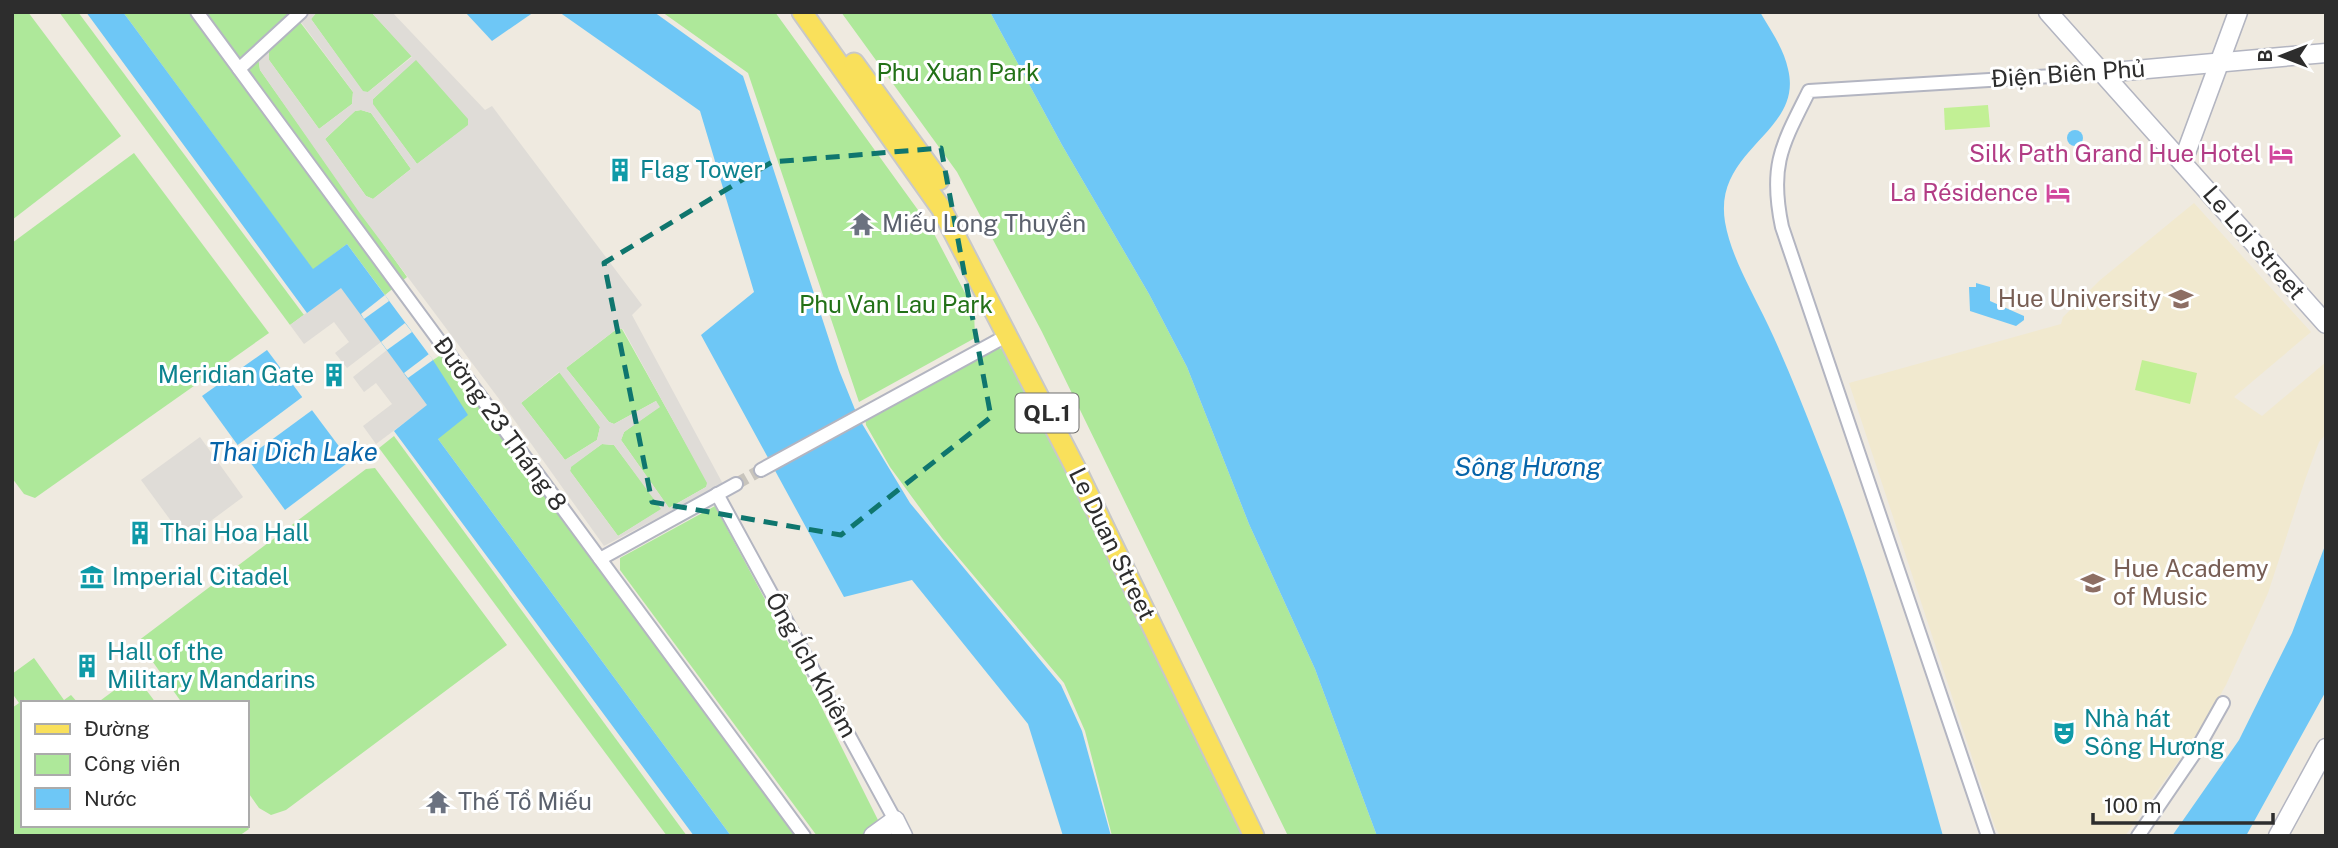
<svg xmlns="http://www.w3.org/2000/svg" width="2338" height="848" viewBox="0 0 2338 848" font-family="'Public Sans',sans-serif">
<style>
.education{fill:#f1e9cf}
.green{fill:#aee89a}
.pitch{fill:#c2f095}
.plaza{fill:#dfdcd7;fill-rule:evenodd}
.water{fill:#6ec7f6}
.pier{fill:#efeae0}
.lines{fill:none;stroke-linecap:round;stroke-linejoin:round}
.street-tunnel{stroke:#c8c4bc;stroke-width:12;stroke-dasharray:12 6;stroke-linecap:butt}
.street-casing{stroke:#b3b5c1;stroke-width:16}
.secondary-casing{stroke:#b3b5c1;stroke-width:21}
.primary-casing{stroke:#c8c8c8;stroke-width:23}
.street{stroke:#fff;stroke-width:12}
.secondary{stroke:#fff;stroke-width:18}
.primary{stroke:#f9e05b;stroke-width:19}
.marked{fill:none;stroke:#0f766e;stroke-width:5;stroke-dasharray:14 9;stroke-linejoin:round}
.labels{text-anchor:middle;stroke-width:6;stroke-linejoin:round;paint-order:stroke}
.shield{fill:#fff;stroke:#6c6c6c;stroke-width:2}
.shield-label{font-size:23px;font-weight:bold;fill:#2d2d2d}
.park-label{font-size:24px;fill:#227117;stroke:#fff}
.street-label{font-size:24px;fill:#2d2d2d;stroke:#fff}
.hotel-label{font-size:24px;fill:#b23c85;stroke:#fff;text-anchor:end}
.culture-label{font-size:24px;fill:#0d838f;stroke:#fff;text-anchor:start}
.worship-label{font-size:24px;fill:#5b616d;stroke:#fff;text-anchor:start}
.education-label{font-size:24px;fill:#785e54;stroke:#fff;text-anchor:end}
.water-label{font-size:26px;font-style:italic;fill:#0664a9;stroke:#fff}
</style>
<rect width="100%" height="100%" fill="#efeae0"/>
<polygon class="education" points="2194,203 2311,332 2234,397 2262,416 2326,362 2326,434 2319,442 2305,480 2268,593 2226,685 2195,738 2125,836 2000,836 1995,827 1849,383 2061,324 2063,317 2099,281"/>
<g class="green">
<polygon points="12,12 28,12 121,136 12,220"/>
<polygon points="59,12 78,12 304,315 290,325"/>
<polygon points="123,12 310,12 258,56 260,70 407,277 385,295 347,244 313,270"/>
<polygon points="317,12 371,12 412,56 368,92 363,92 311,19"/>
<polygon points="662,12 775,12 931,228 974,310 975,338 859,402 748,73"/>
<polygon points="841,12 990,12 1062,145 1149,294 1187,367 1249,524 1315,669 1377,836 1288,836 1042,332 957,172"/>
<polygon points="300,22 353,92 352,104 319,129 269,60 269,51"/>
<polygon points="416,59 468,118 469,125 417,164 373,105 373,99"/>
<polygon points="361,110 371,113 411,169 373,199 366,196 325,139 355,111"/>
<polygon points="134,153 269,333 35,498 24,494 12,478 12,243"/>
<polygon points="618,328 622,329 708,483 706,487 669,508 621,440 624,432 659,407 656,401 614,424 609,422 566,368"/>
<polygon points="997,348 1004,349 1012,356 1244,836 1112,836 1085,731 1064,683 942,538 890,467 866,425 865,417"/>
<polygon points="447,351 804,836 731,836 438,439 433,360"/>
<polygon points="560,372 600,427 597,440 565,460 521,403"/>
<polygon points="394,436 687,836 667,836 379,448"/>
<polygon points="602,444 614,445 662,509 618,536 570,471 571,466"/>
<polygon points="375,468 507,645 286,810 271,815 259,808 247,791 247,703 182,703 138,641 366,469"/>
<polygon points="715,506 807,678 880,824 864,836 817,836 620,570 620,558"/>
<polygon points="34,658 64,700 71,695 78,703 23,703 23,825 246,825 249,829 239,836 12,836 12,708 19,703 12,693 12,674"/>
<polygon points="135,675 156,703 97,703"/>
</g>
<g class="pitch">
<polygon points="1988,105 1990,127 1945,130 1944,108"/>
<polygon points="2142,360 2197,373 2190,404 2135,390"/>
</g>
<g class="plaza">
<path d="M310,12H317L311,19L363,91L368,92L412,57L371,12H392L485,110L492,106L642,305L632,315L723,484L604,546L505,407L359,212L260,70L258,56ZM301,22L353,92L352,104L319,129L269,60V50ZM416,60L468,119V125L417,164L373,104V99ZM361,110L371,113L411,169L373,199L366,196L325,139L355,111ZM618,328L623,329L707,483L706,487L669,508L621,440L624,432L660,407L656,401L614,424L609,422L566,368ZM559,372L600,427L597,440L565,460L521,403ZM602,444L614,445L661,509L618,536L570,471L571,467Z"/>
<polygon points="341,287 381,342 347,368 335,353 349,342 334,322 304,344 290,325"/>
<polygon points="387,350 428,405 376,444 363,426 392,404 376,383 364,392 353,377"/>
<polygon points="200,437 243,497 185,540 141,480"/>
</g>
<g class="water">
<polygon points="86,12 123,12 313,269 347,244 433,360 468,415 438,439 731,836 694,836 394,431 427,405 341,288 307,313"/>
<polygon points="465,12 534,12 492,41"/>
<polygon points="559,12 654,12 743,76 839,370 858,417 910,503 1061,685 1082,731 1111,836 1063,836 1028,724 912,580 844,597 701,335 754,292 700,111"/>
<path d="M990,12H1760C1770,29 1784,49 1788,69C1804,133 1713,148 1725,222C1731,257 1753,293 1768,325C1787,365 1803,406 1819,447C1870,574 1906,704 1943,836H1377L1315,669L1249,524L1187,367L1149,294L1062,145Z"/>
<circle cx="2075" cy="138" r="8"/>
<polygon points="1976,283 1990,287 1990,301 2024,316 2024,320 2016,326 1970,311 1969,287 1976,287"/>
<polygon points="267,350 350,461 285,510 202,396"/>
<polygon points="2326,543 2326,691 2246,836 2172,836 2239,740 2292,633"/>
</g>
<g class="pier">
<polygon points="385,295 389,301 364,319 361,314"/>
<polygon points="405,323 412,332 387,350 381,342"/>
<polygon points="429,354 433,360 408,378 404,373"/>
<polygon points="305,395 315,408 244,460 235,447"/>
</g>
<g class="lines">
<polyline class="street-tunnel" points="736,484 761,470"/>
<g class="street-casing">
<g id="street">
<polyline points="197,12 804,836"/>
<polyline points="239,69 301,12"/>
<polyline points="761,470 1008,335"/>
<polyline points="717,494 895,820"/>
<polyline points="600,559 736,484"/>
<path d="M1988,836L1782,227C1769,165 1782,145 1809,91L2102,73"/>
<polyline points="2138,836 2196,751 2223,703"/>
</g>
</g>
<g class="secondary-casing">
<g id="secondary">
<polyline points="2048,12 2326,324"/>
<polyline points="2102,73 2326,53"/>
<polyline points="2183,161 2238,12"/>
<polyline points="873,836 895,820 903,836"/>
<polyline points="2278,836 2326,748"/>
</g>
</g>
<g class="primary-casing">
<g id="primary">
<polyline points="802,12 941,208 1075,467 1254,836"/>
<polyline points="854,63 939,180"/>
</g>
</g>
<use href="#street" class="street"/>
<use href="#secondary" class="secondary"/>
<use href="#primary" class="primary"/>
</g>
<path class="marked" d="M941,148L991,417L841,535L652,502L604,263L772,162Z"/>
<defs>
<g id="hotel-bare" transform="scale(1.89)"><path d="M-6-4.5h1.5V1H6V5H4.5V3h-9V5H-6ZM-4 0a1.8 1.8 0 1 1 3.6 0ZM.5 0V-2.5h3Q6-2.5 6 0Z" fill="#d1479c" stroke="#fff" stroke-width="2.5" paint-order="stroke"/></g>
<g id="building-bare" transform="scale(1.89)"><path d="M-4-6H4V6H1V3H-1V6H-4ZM-2.5-4.3h1.7v1.8h-1.7ZM.8-4.3h1.7v1.8H.8ZM-2.5-1h1.7V.8h-1.7ZM.8-1h1.7V.8H.8Z" fill="#0f9aa8" stroke="#fff" stroke-width="2.5" paint-order="stroke"/></g>
<g id="temple-bare" transform="scale(1.89)"><path d="M0-6L5-2H3V0L6.5 2.5H4V6H1.5V3h-3V6H-4V2.5H-6.5L-3 0V-2H-5Z" fill="#6b7280" stroke="#fff" stroke-width="2.5" paint-order="stroke"/></g>
<g id="university-bare" transform="scale(1.89)"><path d="M0-5L7-2L0 1L-7-2ZM-4 1L0 2.5L4 1V4Q0 6-4 4Z" fill="#8d6e63" stroke="#fff" stroke-width="2.5" paint-order="stroke"/></g>
<g id="museum-bare" transform="scale(1.89)"><path d="M0-6L6-3V-2H-6V-3ZM-5-1h2V3h-2ZM-1-1h2V3h-2ZM3-1h2V3H3ZM-6 4H6V6H-6Z" fill="#0f9aa8" stroke="#fff" stroke-width="2.5" paint-order="stroke"/></g>
<g id="theatre-bare" transform="scale(1.89)"><path d="M-5-5.5Q0-4 5-5.5V0Q5 5 0 6Q-5 5-5 0ZM-3.3-2.5H-1v1.5H-3.3ZM1-2.5H3.3v1.5H1ZM-2.8 1Q0 5.5 2.8 1Z" fill="#0f9aa8" stroke="#fff" stroke-width="2.5" paint-order="stroke"/></g>
</defs>
<g fill-rule="evenodd">
<use href="#hotel-bare" x="2281" y="154"/>
<use href="#building-bare" x="620" y="170"/>
<use href="#hotel-bare" x="2058" y="193"/>
<use href="#temple-bare" x="862" y="224"/>
<use href="#university-bare" x="2181" y="299"/>
<use href="#building-bare" x="334" y="375"/>
<use href="#building-bare" x="140" y="533"/>
<use href="#museum-bare" x="92" y="577"/>
<use href="#university-bare" x="2093" y="583"/>
<use href="#building-bare" x="87" y="666"/>
<use href="#theatre-bare" x="2064" y="733"/>
<use href="#temple-bare" x="438" y="802"/>
</g>
<g class="labels">
<rect class="shield" x="1015.5" y="393.5" width="63" height="39" rx="5"/>
<g class="shield-label">
<text x="1047" y="421">QL.1</text>
</g>
<g class="park-label">
<text x="958" y="81">Phu Xuan Park</text>
<text x="896" y="313">Phu Van Lau Park</text>
</g>
<g class="street-label">
<text transform="translate(2068 74) rotate(-4)" y="8">Điện Biên Phủ</text>
<text transform="translate(2254 243) rotate(49)" y="8">Le Loi Street</text>
<text transform="translate(500 424) rotate(54)" y="8">Đường 23 Tháng 8</text>
<text transform="translate(1112 544) rotate(64)" y="8">Le Duan Street</text>
<text transform="translate(811 665) rotate(61)" y="8">Ông Ích Khiêm</text>
</g>
<g class="hotel-label">
<text x="2261" y="162">Silk Path Grand Hue Hotel</text>
<text x="2038" y="201">La Résidence</text>
</g>
<g class="culture-label">
<text x="640" y="178">Flag Tower</text>
<text x="314" y="383" text-anchor="end">Meridian Gate</text>
<text x="160" y="541">Thai Hoa Hall</text>
<text x="112" y="585">Imperial Citadel</text>
<text x="107" y="660">Hall of the<tspan x="107" dy="28">Military Mandarins</tspan></text>
<text x="2084" y="727">Nhà hát<tspan x="2084" dy="28">Sông Hương</tspan></text>
</g>
<g class="worship-label">
<text x="882" y="232">Miếu Long Thuyền</text>
<text x="458" y="810">Thế Tổ Miếu</text>
</g>
<g class="education-label">
<text x="2161" y="307">Hue University</text>
<text x="2113" y="577" text-anchor="start">Hue Academy<tspan x="2113" dy="28">of Music</tspan></text>
</g>
<g class="water-label">
<text x="293" y="461">Thai Dich Lake</text>
<text x="1528" y="476">Sông Hương</text>
</g>
</g>
<rect width="2338" height="848" fill="none" stroke="#2d2d2d" stroke-width="28"/>
<rect x="21" y="701" width="228" height="126" fill="#ffffff" stroke="#ababab" stroke-width="2"/>
<rect x="35" y="724" width="35" height="10" fill="#f9e05b" stroke="#ababab" stroke-width="2"/>
<text x="84" y="736" font-size="21" fill="#2d2d2d">Đường</text>
<rect x="35" y="754" width="35" height="21" fill="#aee89a" stroke="#ababab" stroke-width="2"/>
<text x="84" y="771" font-size="21" fill="#2d2d2d">Công viên</text>
<rect x="35" y="788" width="35" height="21" fill="#6ec7f6" stroke="#ababab" stroke-width="2"/>
<text x="84" y="806" font-size="21" fill="#2d2d2d">Nước</text>
<g transform="translate(2282 56) rotate(270)" stroke="#ffffff" stroke-width="5" paint-order="stroke">
<path d="M0-5L12 26L0 18L-12 26Z" fill="#2d2d2d"/>
<text y="-10" font-size="19" font-weight="bold" text-anchor="middle" fill="#2d2d2d">B</text>
</g>
<path d="M2093 813v10h180v-10" fill="none" stroke="#2d2d2d" stroke-width="3.5"/>
<text x="2104" y="813" font-size="21" fill="#2d2d2d" stroke="#ffffff" stroke-width="5" paint-order="stroke">100 m</text>
</svg>
